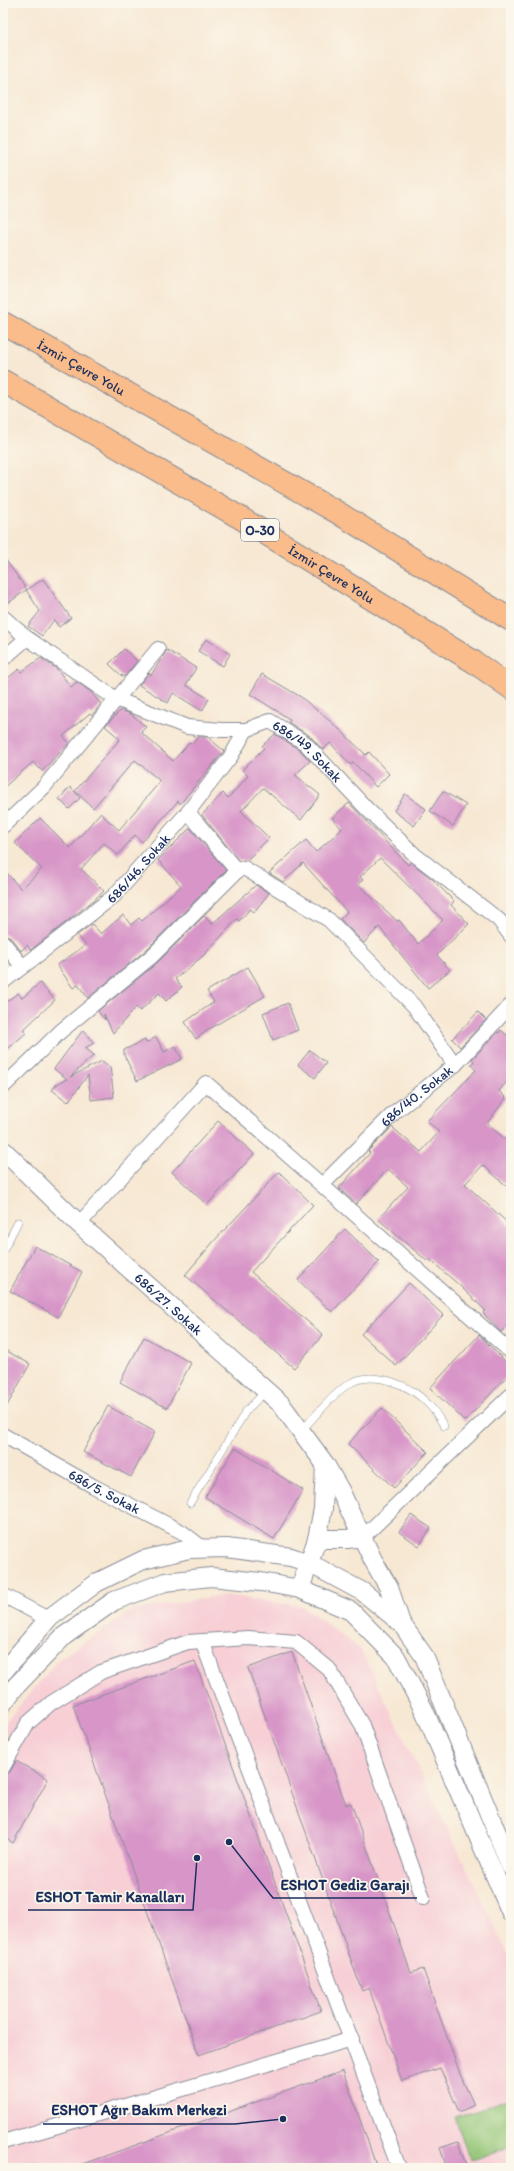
<svg xmlns="http://www.w3.org/2000/svg" width="514" height="2171" viewBox="0 0 514 2171" font-family="Itim,sans-serif">
<style>
.built{fill:#f7cfd5}
.green{fill:#93c575;stroke:#577a6a}
.building{fill:#d896c8;fill-rule:evenodd}
.lines{fill:none;stroke-linecap:round;stroke-linejoin:round}
.service-casing{stroke:#898c98;stroke-width:8}
.minor-casing{stroke:#898c98;stroke-width:16}
.tertiary-casing{stroke:#898c98;stroke-width:20}
.motorway-casing{stroke:#898c98;stroke-width:24}
.service{stroke:#fff;stroke-width:7}
.minor{stroke:#fff;stroke-width:14}
.tertiary{stroke:#fff;stroke-width:18}
.motorway{stroke:#f9bc8a;stroke-width:22}
.labels{text-anchor:middle;stroke-width:3.5;stroke-linejoin:round;paint-order:stroke}
.shield{fill:#fbf7ec;stroke:#5e6b89;stroke-width:1}
.shield-label{font-size:13px;font-weight:bold;fill:#1b2f5e}
.street-label{font-size:14px;fill:#1b2f5e;stroke:#fbf7ec}
.leader{fill:none;stroke:#1b2f5e;stroke-width:1.5}
.callout-dot{fill:#1b2f5e;stroke:#fbf7ec;stroke-width:1.5}
.callout-label{font-size:15px;text-anchor:middle;font-weight:bold;fill:#1b2f5e;stroke:#fbf7ec;stroke-width:3.5;stroke-linejoin:round;paint-order:stroke}
</style>
<rect width="100%" height="100%" fill="#fbf7ec"/>
<filter id="ink" filterUnits="userSpaceOnUse"><feTurbulence type="fractalNoise" baseFrequency=".025" numOctaves="2"/><feDisplacementMap in="SourceGraphic" scale="8" xChannelSelector="R" yChannelSelector="G"/><feConvolveMatrix kernelMatrix="1 2 1 2 8 2 1 2 1" color-interpolation-filters="sRGB"/></filter>
<filter id="wash" filterUnits="userSpaceOnUse"><feTurbulence type="fractalNoise" baseFrequency=".012" numOctaves="4" result="noise"/><feDisplacementMap in="SourceGraphic" scale="16" xChannelSelector="R" yChannelSelector="G"/><feGaussianBlur stdDeviation="0.9" result="paint"/><feColorMatrix in="noise" values="0 0 0 0 0 0 0 0 0 0 0 0 0 0 0 0 0 1.4 0 .05"/><feComposite in="paint" operator="in"/></filter>
<g filter="url(#wash)">
<rect width="100%" height="100%" fill="#f7e8d3"/>
<polygon class="built" points="223,1595 302,1606 361,1650 511,1960 511,2168 3,2168 3,1725 59,1659 134,1610"/>
<polygon class="green" points="511,2098 511,2146 470,2161 455,2117"/>
<g id="blocks">
<g class="building">
<polygon points="3,556 27,590 43,579 71,618 59,627 54,620 42,636 28,626 40,611 26,590 3,607"/>
<polygon points="206,639 230,654 223,666 198,651"/>
<polygon points="124,649 137,661 125,676 122,676 109,664"/>
<polygon points="167,650 196,668 186,685 209,699 202,711 173,693 168,703 139,685 149,673 151,675"/>
<polygon points="41,658 57,669 71,687 77,682 91,692 101,704 92,715 90,713 63,736 69,743 42,771 33,762 3,788 3,682 19,669 21,672"/>
<polygon points="262,674 301,697 337,727 366,755 369,752 389,774 376,787 353,762 351,765 330,743 323,750 310,736 288,722 291,720 250,694"/>
<polygon points="121,710 131,714 146,727 141,732 173,761 190,742 192,744 198,737 208,737 224,751 180,804 178,801 142,842 135,835 118,855 104,843 81,869 104,891 94,900 31,950 27,945 21,951 9,936 3,934 3,869 21,889 42,869 15,843 40,818 70,848 100,813 119,830 158,784 159,780 135,760 93,808 75,791 120,739 105,726"/>
<polygon points="275,734 300,750 310,761 295,775 320,795 301,820 263,788 241,811 269,838 247,860 239,861 202,815 223,793 228,798 248,776 242,770 264,748 262,746"/>
<polygon points="70,787 80,798 69,809 59,799"/>
<polygon points="443,791 466,805 453,826 430,811"/>
<polygon points="405,794 426,809 414,826 394,811"/>
<path d="M349,803L408,865L411,862L431,878L454,901L451,905L469,924L437,955L450,970L428,988L379,927L364,943L340,919L347,912L303,863L283,882L269,873L306,840L316,852L342,829L332,818ZM380,858L443,920L418,944L399,920L397,921L358,884L363,880L360,877Z"/>
<polygon points="190,828 226,870 146,950 88,998 78,985 73,988 57,965 86,945 77,935 92,924 101,934 123,915 131,925 139,918 142,921 181,886 158,860"/>
<polygon points="256,885 269,893 254,912 250,909 239,921 237,919 204,955 175,979 182,987 166,1001 159,993 140,1011 136,1007 113,1033 104,1014 105,1020 98,1011 157,963 204,916 212,924"/>
<polygon points="248,967 265,996 209,1029 196,1039 185,1022 214,1002 207,991"/>
<polygon points="40,983 55,1000 23,1030 26,1033 3,1053 3,1004 18,993 22,998"/>
<polygon points="288,1003 298,1030 273,1040 263,1013"/>
<polygon points="478,1012 486,1020 460,1047 452,1039"/>
<polygon points="83,1030 94,1043 85,1048 94,1055 70,1077 102,1061 110,1067 114,1097 91,1100 88,1075 68,1102 52,1090 57,1084 67,1079 54,1069"/>
<polygon points="501,1030 511,1039 511,1077 499,1091 506,1098 487,1123 511,1145 511,1190 483,1165 465,1184 511,1226 511,1321 501,1332 483,1313 485,1310 459,1285 429,1259 427,1261 378,1219 408,1187 388,1169 356,1204 339,1188 370,1153 368,1151 392,1127 421,1152 439,1132 427,1121 476,1070 471,1065 474,1061 472,1059 498,1032 499,1033"/>
<polygon points="156,1037 164,1052 175,1046 182,1059 137,1081 124,1055 124,1050 145,1040 146,1043"/>
<polygon points="310,1050 326,1063 315,1078 298,1065"/>
<polygon points="218,1121 254,1154 207,1205 172,1172"/>
<polygon points="279,1172 313,1205 251,1272 323,1335 294,1368 185,1275 214,1241"/>
<polygon points="345,1229 379,1262 332,1312 298,1280"/>
<polygon points="35,1246 82,1272 58,1317 10,1291"/>
<polygon points="409,1283 443,1315 396,1366 361,1334"/>
<polygon points="479,1335 511,1367 511,1372 465,1421 430,1388"/>
<polygon points="144,1337 191,1363 167,1408 120,1382"/>
<polygon points="3,1349 30,1364 3,1413"/>
<polygon points="108,1406 155,1432 131,1477 83,1452"/>
<polygon points="382,1408 428,1452 394,1488 348,1444"/>
<polygon points="235,1448 303,1490 274,1539 205,1497"/>
<polygon points="411,1515 431,1528 419,1546 399,1532"/>
<polygon points="292,1652 346,1805 351,1803 411,1973 423,1969 460,2074 474,2105 459,2112 440,2068 402,2081 369,1988 362,1991 248,1668"/>
<polygon points="195,1661 321,2011 199,2055 73,1705"/>
<polygon points="16,1761 48,1779 13,1843 3,1837 3,1775 10,1772"/>
<polygon points="343,2071 377,2168 77,2168 77,2166"/>
<polygon points="458,2142 467,2168 447,2168 440,2148"/>
</g>
</g>
</g>
<g filter="url(#ink)">
<use href="#blocks" fill-opacity="0" stroke="#898c98" stroke-width="1"/>
<g class="lines">
<g class="service-casing">
<g id="service">
<polyline points="3,1251 18,1222"/>
<path d="M301,1431C314,1418 332,1395 347,1385C372,1368 412,1385 430,1406C436,1412 440,1420 444,1426"/>
<polyline points="190,1503 246,1411 266,1391"/>
</g>
</g>
<g class="minor-casing">
<g id="minor">
<path id="s1" d="M3,617L27,638L116,699L187,727L221,730H246L270,721L305,743L367,809L415,855L499,920L511,936"/>
<polyline points="3,659 27,638"/>
<polyline points="188,812 237,871"/>
<polyline points="3,826 44,787 158,649"/>
<polyline points="3,942 22,966"/>
<path id="s2" d="M3,982L114,896L188,812L231,756L246,730"/>
<polyline points="3,1087 61,1031 152,956 237,871 244,868 329,920 414,1006 455,1065"/>
<path id="s3" d="M322,1185L395,1112L455,1065L511,1005"/>
<polyline points="79,1224 206,1083 511,1352"/>
<path id="s4" d="M3,1435L93,1486L182,1532L204,1549"/>
<polyline points="363,1537 511,1395"/>
<polyline points="3,1595 48,1619"/>
<polyline points="202,1641 399,2168"/>
<polyline points="3,1767 28,1723 51,1703 101,1672 188,1642 248,1638 296,1642 329,1669 362,1725 423,1898"/>
<polyline points="3,2142 352,2039"/>
</g>
</g>
<g class="tertiary-casing">
<g id="tertiary">
<path id="s5" d="M3,1150L79,1224L281,1404L325,1464L340,1490L373,1560L389,1588L401,1623"/>
<polyline points="317,1539 347,1539 363,1537"/>
<polyline points="300,1589 317,1539 323,1509 325,1464"/>
<polyline points="3,1672 48,1619 96,1583 143,1560 189,1549 227,1548 291,1557 309,1563 363,1592 401,1623 424,1656 511,1867"/>
<polyline points="3,1703 15,1687 64,1636 114,1601 165,1582 211,1577 261,1582 300,1589 351,1611 396,1657 424,1710 511,1913"/>
</g>
</g>
<g class="motorway-casing">
<g id="motorway">
<path id="s6" d="M3,323L335,511L511,620"/>
<path id="s7" d="M3,381L239,517L474,662L511,688"/>
</g>
</g>
<use href="#service" class="service"/>
<use href="#minor" class="minor"/>
<use href="#tertiary" class="tertiary"/>
<use href="#motorway" class="motorway"/>
</g>
</g>
<g class="labels">
<rect class="shield" x="241" y="519" width="38" height="22" rx="3"/>
<g class="shield-label">
<text x="260" y="535">O-30</text>
</g>
<g class="street-label">
<text dy="5" stroke="none"><textPath href="#s6" startOffset="90">İzmir Çevre Yolu</textPath></text>
<text dy="5" stroke="none"><textPath href="#s7" startOffset="381">İzmir Çevre Yolu</textPath></text>
<text dy="5" stroke="none"><textPath href="#s1" startOffset="349">686/49. Sokak</textPath></text>
<text dy="5" stroke="none"><textPath href="#s2" startOffset="177">686/46. Sokak</textPath></text>
<text dy="5" stroke="none"><textPath href="#s3" startOffset="130">686/40. Sokak</textPath></text>
<text dy="5" stroke="none"><textPath href="#s5" startOffset="226">686/27. Sokak</textPath></text>
<text dy="5" stroke="none"><textPath href="#s4" startOffset="116">686/5. Sokak</textPath></text>
</g>
</g>
<path class="leader" d="M229 1842L273 1898H417M197 1858L193 1910H28M283 2119L235 2124H43"/>
<g class="callout-dot">
<circle cx="229" cy="1842" r="4"/>
<circle cx="197" cy="1858" r="4"/>
<circle cx="283" cy="2119" r="4"/>
</g>
<g class="callout-label">
<text x="345" y="1890">ESHOT Gediz Garajı</text>
<text x="110" y="1902">ESHOT Tamir Kanalları</text>
<text x="139" y="2115">ESHOT Ağır Bakım Merkezi</text>
</g>
<rect width="514" height="2171" fill="none" stroke="#fbf7ec" stroke-width="16"/>
</svg>
